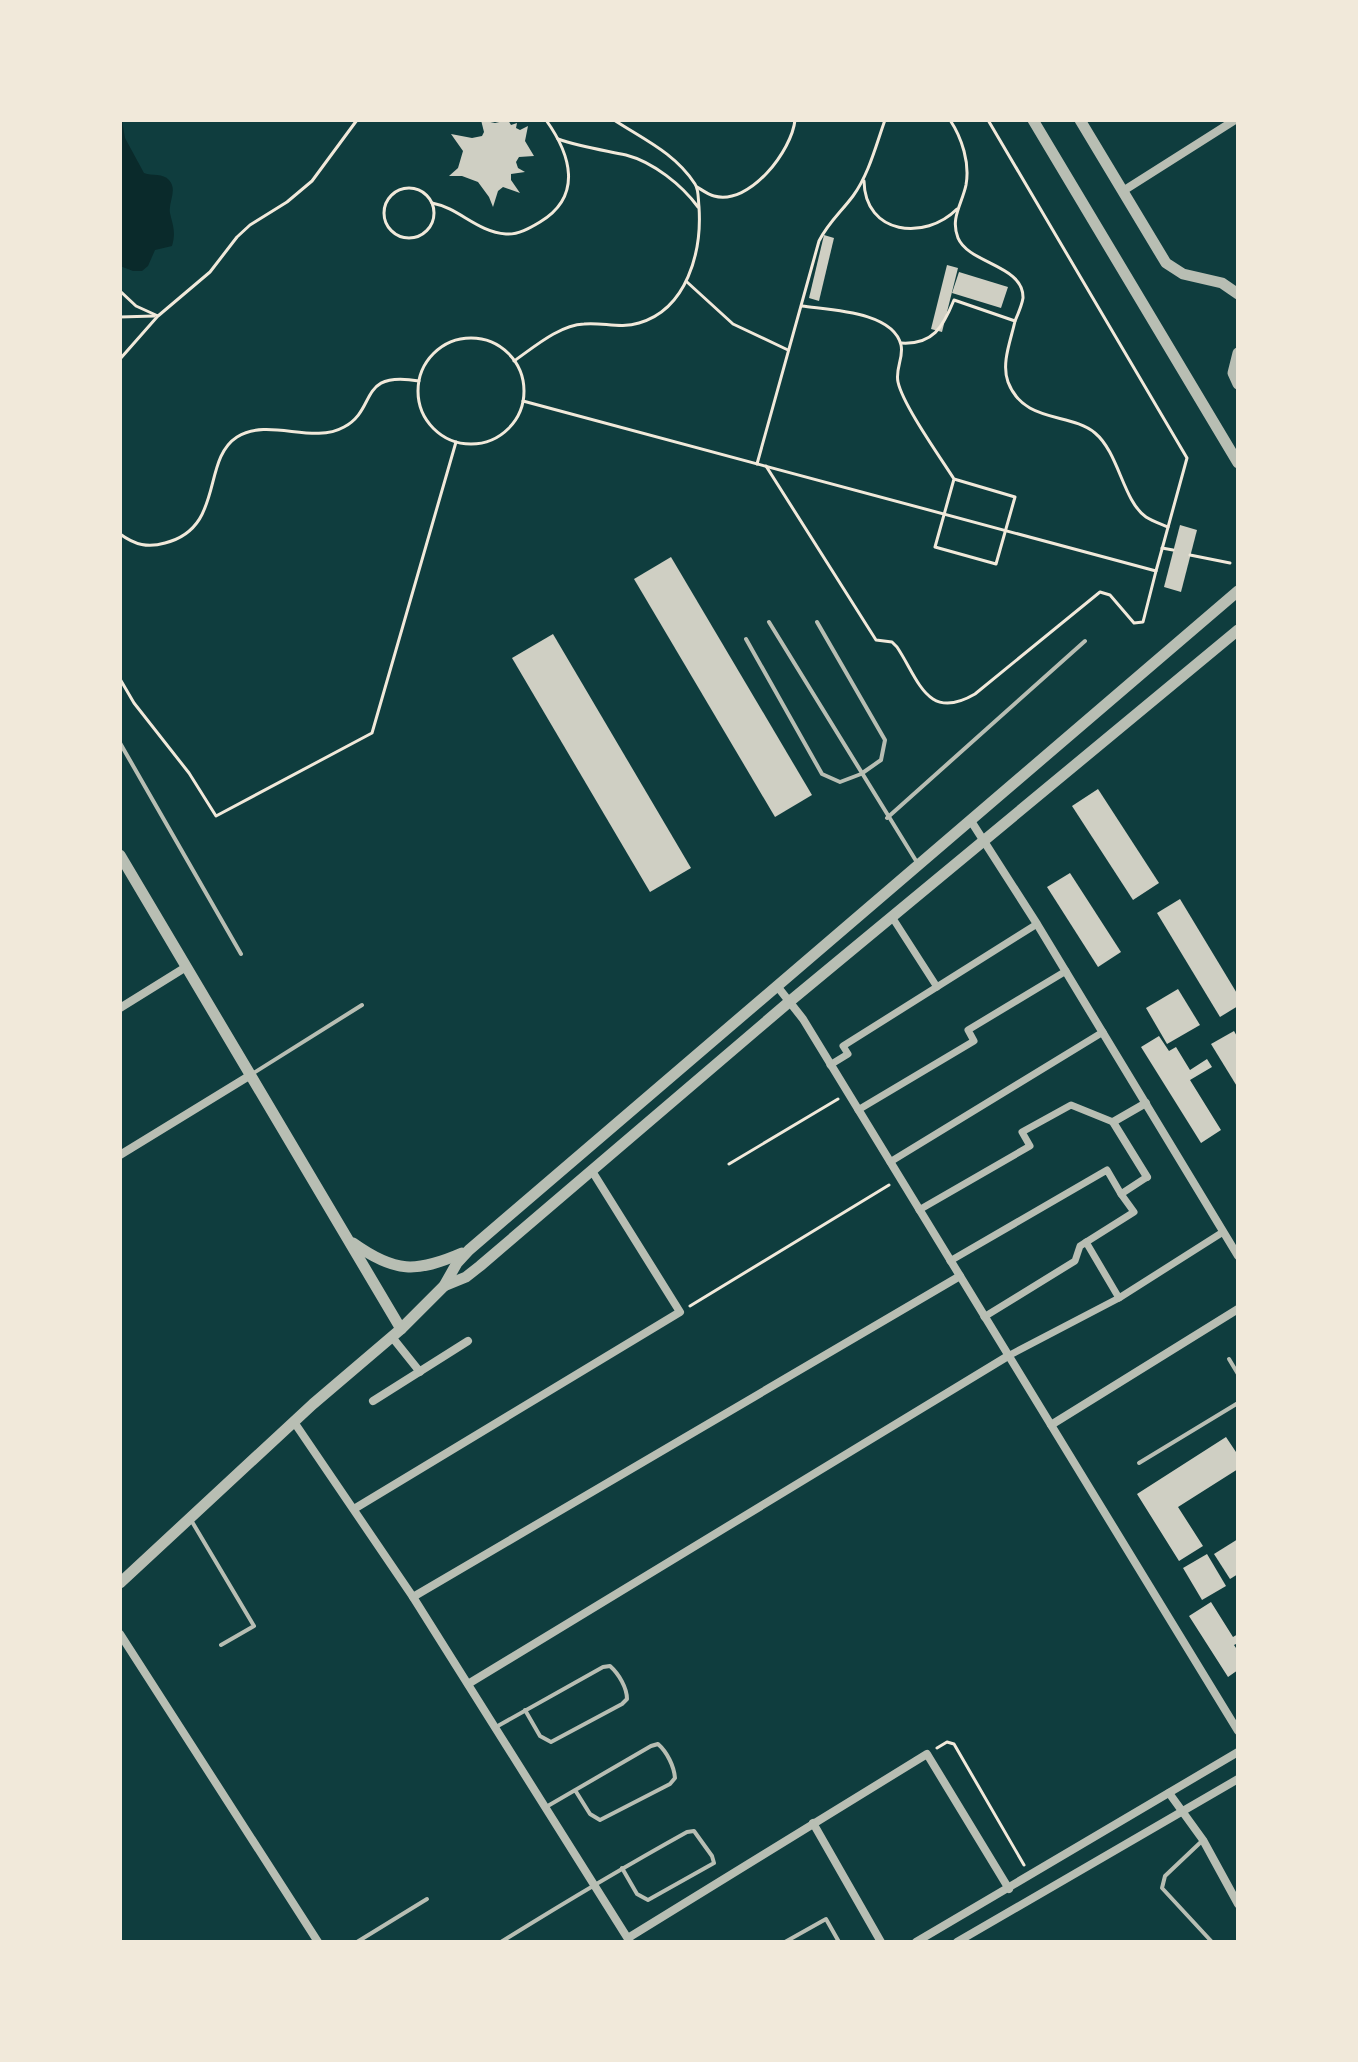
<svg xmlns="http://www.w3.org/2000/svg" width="1358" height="2062" viewBox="0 0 1358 2062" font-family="Barlow,sans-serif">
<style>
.water{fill:#0a2a2b}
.building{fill:#cfcfc3}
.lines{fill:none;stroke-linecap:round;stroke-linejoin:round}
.path{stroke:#f1e9da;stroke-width:3}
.service{stroke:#b8beb3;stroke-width:4}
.pedestrian{stroke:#b8beb3;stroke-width:7}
.minor{stroke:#b8beb3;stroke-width:8}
.tertiary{stroke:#b8beb3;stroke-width:11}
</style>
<rect width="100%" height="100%" fill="#0f3d3e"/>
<path class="water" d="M120,120H122L125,138L144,173C152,176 163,173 169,180C178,190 168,202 170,213C173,226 176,232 172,246L155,250L148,266L142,271H133L120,266Z"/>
<g class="building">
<polygon points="481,120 495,123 508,120 511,125 517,123 516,128 520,130 528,126 525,141 534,156 519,157 516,162 518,168 525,172 511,174 511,180 520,193 503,187 498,191 493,207 489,197 478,182 462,176 449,176 458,168 463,151 451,134 472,138 482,136 484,132"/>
<polygon points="824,235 834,238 819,301 809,298"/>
<polygon points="947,265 958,268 942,332 931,329"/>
<polygon points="959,272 1008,287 1001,308 952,293"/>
<polygon points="1180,525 1197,530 1181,592 1164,587"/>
<polygon points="671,557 812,795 775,817 634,579"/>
<polygon points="553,634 691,868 650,892 512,658"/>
<polygon points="1098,789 1159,883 1133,900 1072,806"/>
<polygon points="1070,873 1121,952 1098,967 1047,887"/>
<polygon points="1180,899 1238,995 1238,1006 1220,1017 1157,913"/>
<polygon points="1178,989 1200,1025 1167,1044 1146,1008"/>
<polygon points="1234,1031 1238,1038 1238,1088 1211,1044"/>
<polygon points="1159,1036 1169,1051 1176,1047 1190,1070 1207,1059 1212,1067 1190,1080 1221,1130 1201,1143 1141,1047"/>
<polygon points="1226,1437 1238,1455 1238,1469 1178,1507 1203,1546 1179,1561 1137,1494"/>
<polygon points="1238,1539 1238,1574 1230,1579 1214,1554"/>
<polygon points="1207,1554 1226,1586 1202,1600 1183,1568"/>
<polygon points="1211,1602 1233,1637 1238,1634 1238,1643 1234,1645 1238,1651 1238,1670 1228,1677 1189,1616"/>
</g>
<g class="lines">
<g class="path">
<path d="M950,120C962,138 970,163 966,185C962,204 950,218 958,238C969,264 1024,265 1023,298C1022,305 1018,314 1015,321"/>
<path d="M558,139C581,147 603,150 626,155C653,162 682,185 698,207"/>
<path d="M864,181C865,235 925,241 957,209"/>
<path d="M697,187C702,190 709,195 714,196C750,206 792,150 795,120"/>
<circle cx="409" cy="213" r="25"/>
<path d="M432,203C459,208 477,232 506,234C518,235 530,228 540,222C583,196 571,155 546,120"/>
<polyline points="687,282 733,324 788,350"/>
<polyline points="120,291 136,306 158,316 210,272 237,237 250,225 287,202 312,181 357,120"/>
<path d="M802,306C829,310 893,311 901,345C904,357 895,369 898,382C903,405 940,457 954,479L1015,497L996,564L935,547L954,479"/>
<polyline points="120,317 154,316"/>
<circle cx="471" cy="391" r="53"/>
<path d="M901,343C933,345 943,327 954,300L1015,321C1011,340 1001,363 1008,382C1024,424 1070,412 1095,433C1119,453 1123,501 1146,517C1152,521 1161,524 1168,527"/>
<polyline points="120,359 157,317"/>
<path d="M514,361C533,348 559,325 584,324C602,322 621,329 639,323C687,309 702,252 699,207C698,199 699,190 695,184C675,153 643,139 614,120"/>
<polyline points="523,401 1156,571 1187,458 988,120"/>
<path d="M757,464L819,241C828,223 841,212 853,196C869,174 876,145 885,120"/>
<path d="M766,466L876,640L892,642L897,647C919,680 927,722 975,694L1100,592L1110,595L1134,623L1143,622L1156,571"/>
<path d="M120,534C135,545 148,548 165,543C225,528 201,460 237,437C269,417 312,445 344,427C378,409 357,370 419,381"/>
<polyline points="1162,548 1173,550"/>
<polyline points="1190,555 1230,563"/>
<polyline points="120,679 134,703 189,773 216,816 372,733 456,442"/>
<polyline points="729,1164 838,1099"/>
<polyline points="690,1306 889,1185"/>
<polyline points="937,1748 947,1742 954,1744 1024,1865"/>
</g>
<g class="service">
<polyline points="769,622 918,864"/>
<polyline points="746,639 822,774 840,782 861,774 881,760 885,740 817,622"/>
<polyline points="120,743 241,954"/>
<polyline points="887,818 1085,641"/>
<polyline points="252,1074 362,1005"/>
<polyline points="1229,1359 1238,1374"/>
<polyline points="1139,1463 1238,1403"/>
<polyline points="191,1520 254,1626 221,1645"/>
<path d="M496,1727L603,1667L610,1666C619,1674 627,1688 627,1699L622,1704L551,1742L540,1736L525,1710"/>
<path d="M546,1807L651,1746L658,1744C667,1752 674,1766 675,1778L670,1784L600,1820L590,1814L575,1790"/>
<polyline points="1203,1840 1165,1876 1162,1888 1212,1942"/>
<polyline points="357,1942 427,1899"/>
<path d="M501,1942C562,1904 624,1867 687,1832L694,1831L712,1856L714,1863L648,1900L637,1894L622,1868"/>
<polyline points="785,1942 826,1919 839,1942"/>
</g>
<g class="pedestrian">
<polyline points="892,917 937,987"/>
<polyline points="830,1065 848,1054 843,1046 1037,924"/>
<polyline points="858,1110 974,1041 968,1030 1066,971"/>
<polyline points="890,1162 1103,1032"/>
<polyline points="919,1210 1030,1146 1022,1132 1071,1105 1113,1122"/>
<polyline points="1086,1242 1119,1298"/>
<polyline points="950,1261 1107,1170 1121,1194 1147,1177"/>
<polyline points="984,1317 1075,1261 1080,1246 1134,1212 1121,1194"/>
<polyline points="1008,1356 1119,1298 1223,1232"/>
</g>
<g class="minor">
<polyline points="1123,191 1235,120"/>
<polyline points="971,821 1037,924 1238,1256"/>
<polyline points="777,986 803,1019 1238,1731"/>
<polyline points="120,1008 186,967"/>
<polyline points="1146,1103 1113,1122 1147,1177"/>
<polyline points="120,1155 249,1076"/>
<polyline points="392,1337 420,1372"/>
<polyline points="373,1401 468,1341"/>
<polyline points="294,1422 413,1597 630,1942"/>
<polyline points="1051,1425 1238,1309"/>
<polyline points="354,1509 680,1312 592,1171"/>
<polyline points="413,1597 960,1276"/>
<polyline points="120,1634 318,1942"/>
<polyline points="468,1684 1008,1356"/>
<polyline points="1169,1793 1203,1840 1238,1904"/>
<polyline points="813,1823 881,1942"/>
<polyline points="628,1938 927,1754 1009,1889"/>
<polyline points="916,1942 1238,1752"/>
<polyline points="957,1942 1238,1779"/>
</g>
<g class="tertiary">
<polyline points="1033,120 1238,463"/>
<polyline points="1080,120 1166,263 1183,274 1222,283 1238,294"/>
<polyline points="1238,353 1233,373 1238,384"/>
<polyline points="120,855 401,1329"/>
<path d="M353,1243C395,1273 416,1273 462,1253"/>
<polyline points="444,1286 466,1277 480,1266 789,1002 1238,630"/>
<polyline points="120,1583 313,1404 401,1329 444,1286 457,1263 469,1250 1238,591"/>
</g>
</g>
<rect width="1358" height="2062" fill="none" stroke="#f1e9da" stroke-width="244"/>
</svg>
